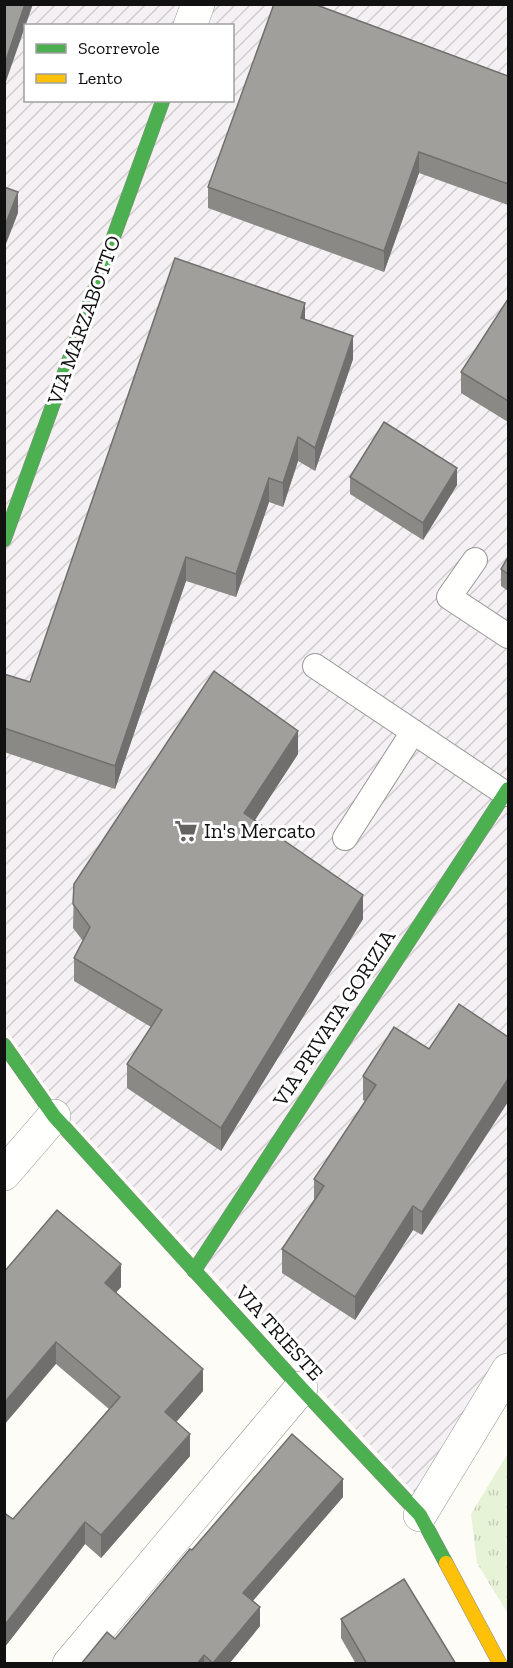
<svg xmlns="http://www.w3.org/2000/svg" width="513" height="1668" viewBox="0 0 513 1668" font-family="'Zilla Slab',serif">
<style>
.industrial{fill:url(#industrial-furrows);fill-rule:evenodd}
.park{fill:url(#park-tufts)}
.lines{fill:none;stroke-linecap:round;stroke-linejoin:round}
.lane-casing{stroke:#979795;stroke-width:26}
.street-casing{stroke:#979795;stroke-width:34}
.fast-casing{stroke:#8e8d8b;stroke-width:15}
.slow-casing{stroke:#8e8d8b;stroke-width:15}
.lane{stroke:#fffffe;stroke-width:24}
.street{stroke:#fffffe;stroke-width:33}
.fast{stroke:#4caf50;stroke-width:14}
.slow{stroke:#ffc107;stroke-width:14}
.wall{fill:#8a8986}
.shaded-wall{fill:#716f6d}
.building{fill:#a19f9c;stroke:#716f6d;stroke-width:1.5}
.labels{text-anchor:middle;stroke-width:6;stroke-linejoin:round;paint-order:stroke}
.street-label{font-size:21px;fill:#111;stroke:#fff}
.poi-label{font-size:21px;fill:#111;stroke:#fff;text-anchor:start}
</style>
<defs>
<pattern id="industrial-furrows" width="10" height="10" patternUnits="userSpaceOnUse" patternTransform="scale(1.5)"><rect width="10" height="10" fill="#f5f0f3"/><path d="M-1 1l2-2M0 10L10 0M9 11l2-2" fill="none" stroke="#d1cdcf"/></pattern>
<pattern id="park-tufts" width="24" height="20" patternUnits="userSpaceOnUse" patternTransform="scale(1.5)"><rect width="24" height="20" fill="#e7f3d7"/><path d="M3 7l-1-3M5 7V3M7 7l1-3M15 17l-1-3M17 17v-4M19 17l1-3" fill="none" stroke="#c5cfb8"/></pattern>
</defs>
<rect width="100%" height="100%" fill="#fdfcf7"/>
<path class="industrial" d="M4,5H508V1350L419,1498L61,1108L5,1028ZM26,26H232V100H26Z"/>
<polygon class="park" points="508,1453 508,1614 477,1563 471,1514"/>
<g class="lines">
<g class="lane-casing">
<g id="lane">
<polyline points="475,560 449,597 508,636"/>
<polyline points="315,666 506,794"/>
<polyline points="345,838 413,732"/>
</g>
</g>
<g class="street-casing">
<g id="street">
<polyline points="190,26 198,4"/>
<polyline points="4,1174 54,1116"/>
<polyline points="420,1515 508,1370"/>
<polyline points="69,1664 301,1388"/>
</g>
</g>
<g class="fast-casing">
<g id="fast">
<polyline points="4,540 163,100"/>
<polyline points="4,1045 54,1116 301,1388 420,1515 446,1563"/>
<polyline points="194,1271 508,789"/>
</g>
</g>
<g class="slow-casing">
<polyline id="slow" points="446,1563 500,1664"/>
</g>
<use href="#lane" class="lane"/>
<use href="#street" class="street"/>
<use href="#fast" class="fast"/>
<use href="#slow" class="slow"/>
</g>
<g class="wall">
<polygon points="508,76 508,205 419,173 384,272 208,208 208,187"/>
<polygon points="508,299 508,422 461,393 461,372"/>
<polygon points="305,319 353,359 315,471 298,461 283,507 269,502 236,597 186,581 115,789 4,752 4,674 30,682"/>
<polygon points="350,477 457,485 423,540 350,494"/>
<polygon points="508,557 508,591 501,586 501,569"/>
<polygon points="298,754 254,821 363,919 221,1151 127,1088 127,1064 151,1027 74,981 74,958 83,941 73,928 74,884"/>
<polygon points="429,1049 422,1235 413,1230 355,1320 282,1273 282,1249 314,1200 314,1179 366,1102 363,1100 363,1076"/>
<polygon points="4,1272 121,1287 116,1292 203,1391 176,1422 190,1456 101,1558 85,1544 4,1648 4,1513 13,1519 109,1409 56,1364"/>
<polygon points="343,1497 253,1601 260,1626 229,1664 81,1664 115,1639 192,1550"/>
<polygon points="341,1619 456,1664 356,1664 341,1638"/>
</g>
<g class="shaded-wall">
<polygon points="25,4 33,4 4,87 4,66"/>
<polygon points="419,152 419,173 384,272 384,251"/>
<polygon points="18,192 18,213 4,249 4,228"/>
<polygon points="305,303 305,326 301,318"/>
<polygon points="353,336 353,359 315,471 315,448"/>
<polygon points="298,437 298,461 283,507 283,483"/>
<polygon points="457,468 457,485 423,540 423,523"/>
<polygon points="269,478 269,502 236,597 236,574"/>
<polygon points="186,557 186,581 115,789 115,766"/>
<polygon points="298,731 298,754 244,837 244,813"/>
<polygon points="363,895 363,919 221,1151 221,1128"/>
<polygon points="508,1079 508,1102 422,1235 422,1212"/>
<polygon points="413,1206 413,1230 355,1320 355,1297"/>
<polygon points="121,1264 121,1287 105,1305 105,1283"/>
<polygon points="56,1342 56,1364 4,1425 4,1403"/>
<polygon points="203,1369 203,1391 165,1435 165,1412"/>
<polygon points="190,1434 190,1456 101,1558 101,1535"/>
<polygon points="343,1479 343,1497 243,1612 243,1593"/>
<polygon points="85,1522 85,1544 4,1648 4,1626"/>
<polygon points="260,1607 260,1626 229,1664 213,1664"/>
<polygon points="204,1655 204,1664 197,1664"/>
</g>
<g class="building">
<polygon points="4,4 25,4 4,66"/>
<polygon points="274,4 314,4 508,76 508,184 419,152 384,251 208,187"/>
<polygon points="4,187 18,192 4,228"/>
<polygon points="175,258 305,303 301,318 353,336 315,448 298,437 283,483 269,478 236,574 186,557 115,766 4,728 4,674 30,682"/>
<polygon points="508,299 508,401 461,372"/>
<polygon points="384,422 457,468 423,523 350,477"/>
<polygon points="508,557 508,574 501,569"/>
<polygon points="214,671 298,731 244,813 363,895 221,1128 127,1064 162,1010 74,958 90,927 73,904 74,884"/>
<polygon points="459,1004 508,1037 508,1079 422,1212 413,1206 355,1297 282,1249 324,1186 314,1179 376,1085 363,1076 394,1027 429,1049"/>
<polygon points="57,1210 121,1264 105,1283 203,1369 165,1412 190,1434 101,1535 85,1522 4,1626 4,1513 13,1519 120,1397 56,1342 4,1403 4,1272"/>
<polygon points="292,1434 343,1479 243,1593 260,1607 213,1663 204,1655 197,1664 81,1664 107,1632 115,1639 190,1549 192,1550"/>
<polygon points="404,1579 456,1664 367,1664 341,1619"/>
</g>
<defs>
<g id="supermarket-bare" transform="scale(1.8)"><path d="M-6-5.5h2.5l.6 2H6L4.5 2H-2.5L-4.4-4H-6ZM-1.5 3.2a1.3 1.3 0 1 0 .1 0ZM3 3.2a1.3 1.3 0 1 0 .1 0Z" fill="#646362" stroke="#fff" stroke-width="2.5" paint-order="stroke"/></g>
</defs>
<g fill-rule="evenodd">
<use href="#supermarket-bare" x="186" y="831"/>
</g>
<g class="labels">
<g class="street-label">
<text transform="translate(84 320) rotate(-70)" y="7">VIA MARZABOTTO</text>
<text transform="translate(334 1018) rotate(-57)" y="7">VIA PRIVATA GORIZIA</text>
<text transform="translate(279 1333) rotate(48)" y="7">VIA TRIESTE</text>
</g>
<g class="poi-label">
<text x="204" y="838">In's Mercato</text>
</g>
</g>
<rect width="513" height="1668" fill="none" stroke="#111111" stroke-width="12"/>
<rect x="24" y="24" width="210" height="78" fill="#ffffff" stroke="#a0a0a0" stroke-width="1.5"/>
<rect x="36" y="44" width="30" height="9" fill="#4caf50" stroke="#a0a0a0" stroke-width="1.5"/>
<text x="78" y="54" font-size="18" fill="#111111">Scorrevole</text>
<rect x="36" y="74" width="30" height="9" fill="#ffc107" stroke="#a0a0a0" stroke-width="1.5"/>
<text x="78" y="84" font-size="18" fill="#111111">Lento</text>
</svg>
